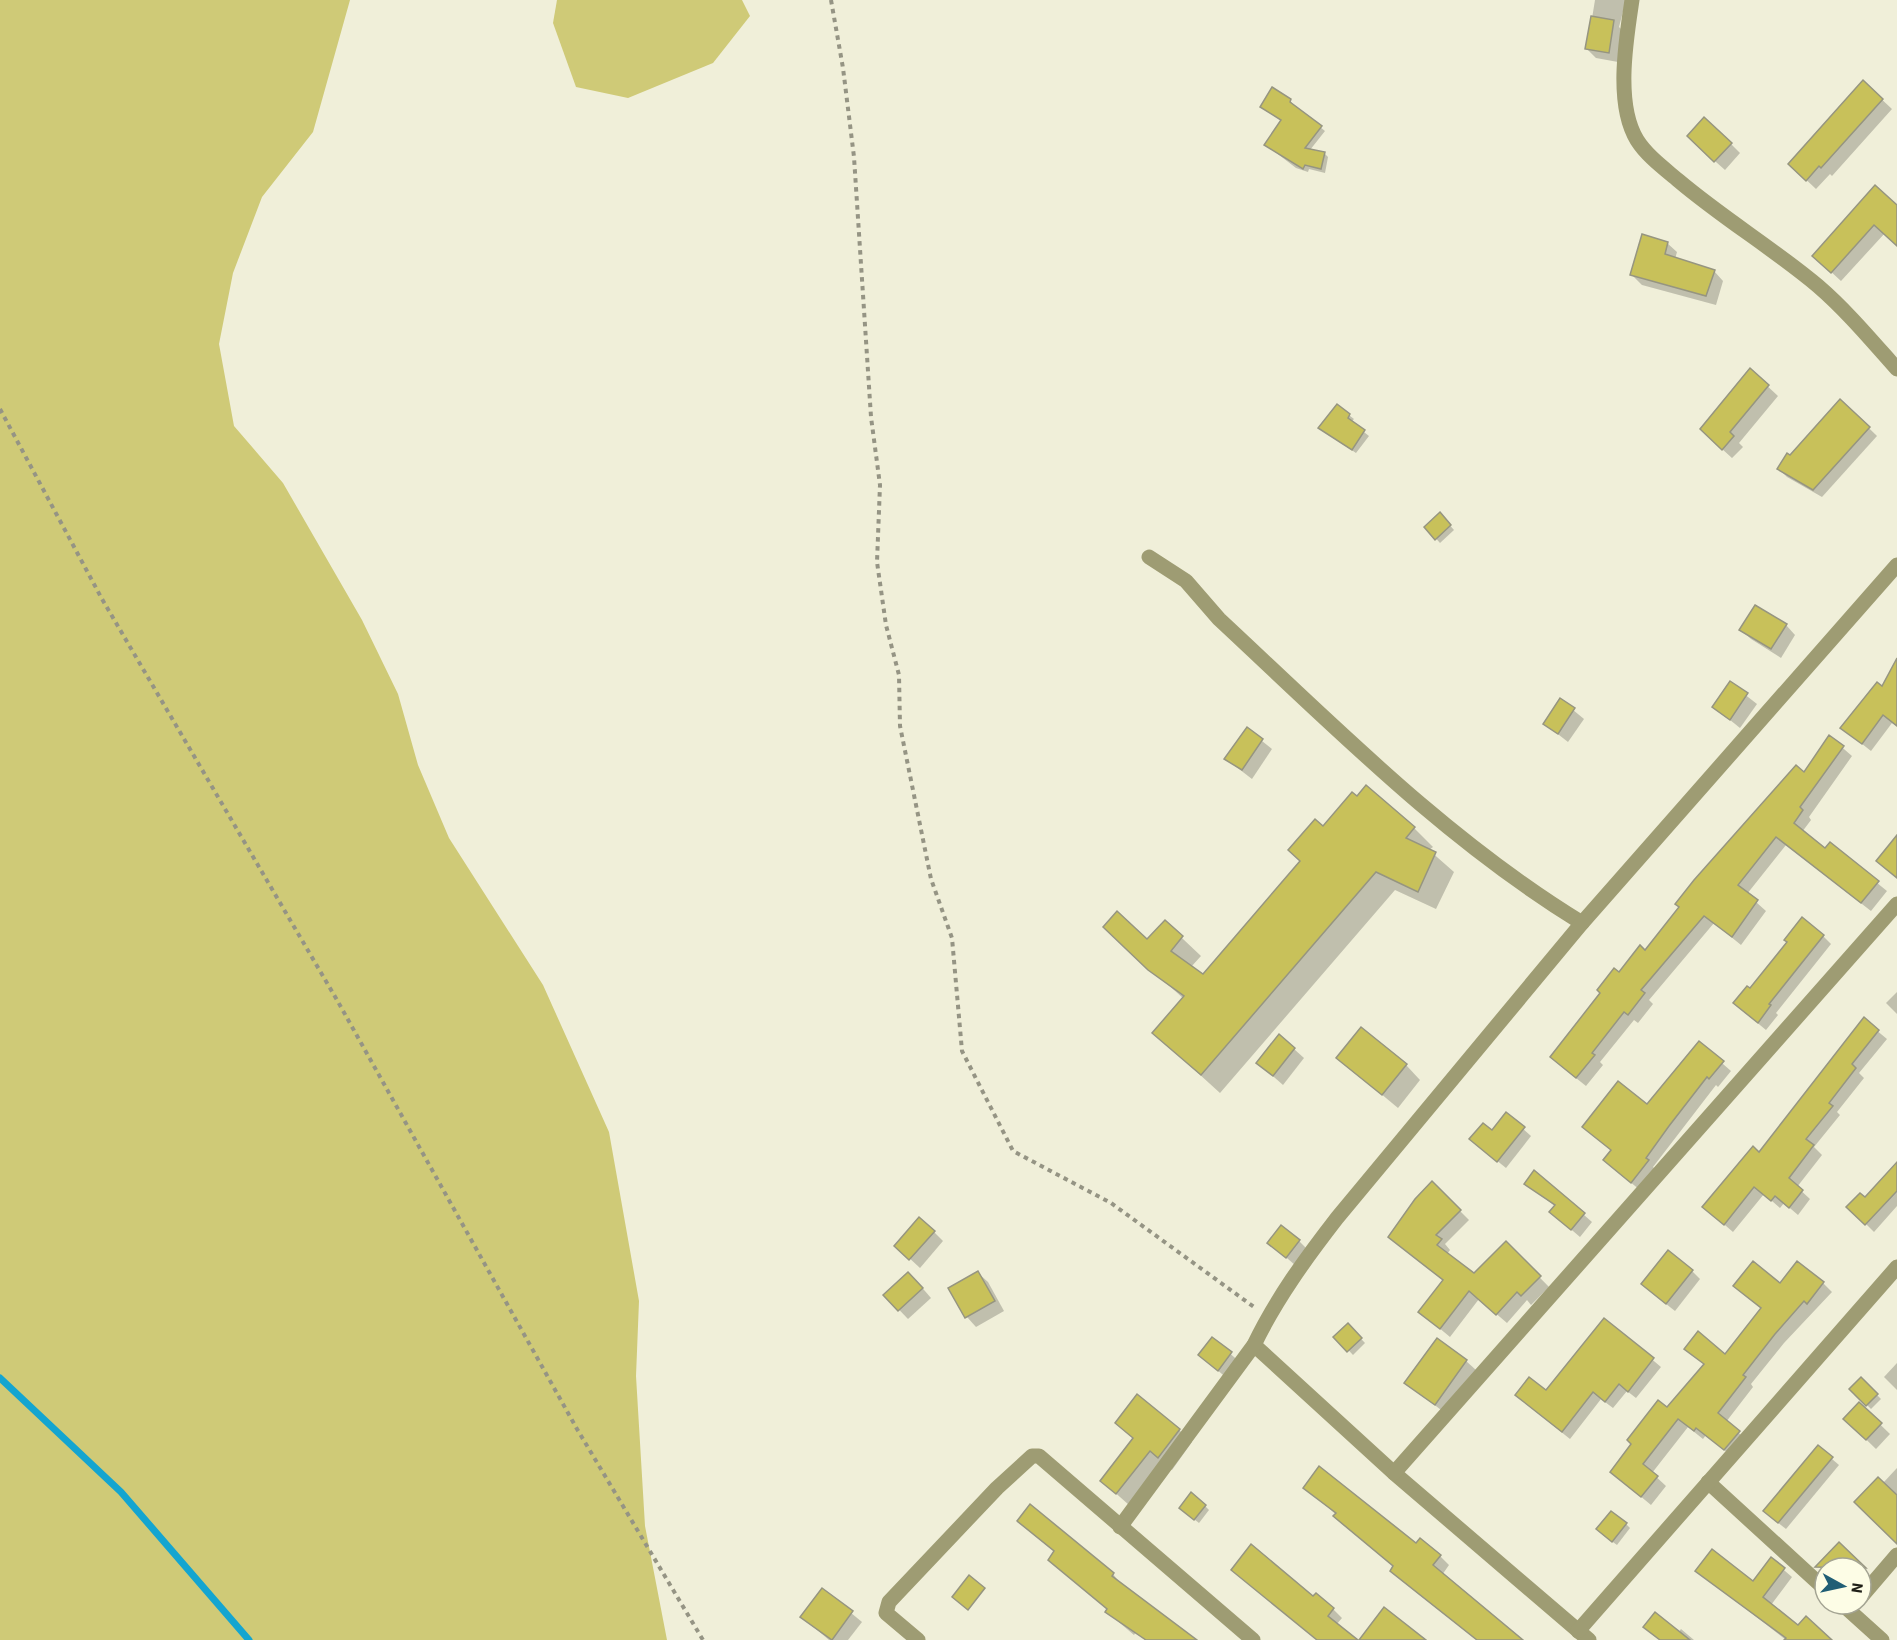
<svg xmlns="http://www.w3.org/2000/svg" width="1897" height="1640" viewBox="0 0 1897 1640" font-family="'Source Sans 3',sans-serif">
<style>
.green{fill:#cfca77}
.shadow{fill:#0003}
.lines{fill:none;stroke-linecap:round;stroke-linejoin:round}
.stream{stroke:#14a5d0;stroke-width:7}
.building{fill:#c8c15a;stroke:#969580;stroke-width:1.5}
.path{stroke:#959484;stroke-width:4;stroke-dasharray:4.5 4.5;stroke-linecap:butt}
.minor{stroke:#9e9c73;stroke-width:15}
</style>
<rect width="100%" height="100%" fill="#f0efd9"/>
<g class="green">
<polygon points="0,0 350,0 313,132 262,197 233,273 219,344 234,426 283,483 362,620 398,694 418,765 449,838 543,985 609,1132 639,1301 636,1376 645,1526 667,1640 0,1640"/>
<polygon points="557,0 742,0 750,16 713,63 628,98 576,87 553,23"/>
</g>
<g class="shadow">
<polygon points="1595,0 1626,0 1619,27 1623,31 1618,62 1596,58 1587,49"/>
<polygon points="1863,82 1892,109 1832,176 1830,174 1816,189 1799,173"/>
<polygon points="1290,100 1294,106 1325,131 1310,150 1324,153 1328,157 1325,173 1309,169 1308,172 1296,168 1266,145 1283,121 1262,107"/>
<polygon points="1731,144 1740,153 1725,170 1698,146"/>
<polygon points="1897,207 1897,245 1885,233 1841,281 1814,256"/>
<polygon points="1667,243 1677,252 1675,259 1714,271 1723,281 1716,305 1642,285 1632,275"/>
<polygon points="1750,370 1778,396 1739,443 1743,447 1732,458 1711,439"/>
<polygon points="1841,401 1877,436 1822,497 1787,477 1778,468"/>
<polygon points="1337,406 1354,419 1351,422 1369,436 1356,453 1325,432"/>
<polygon points="1440,514 1454,530 1440,543 1426,527"/>
<polygon points="1786,625 1795,635 1781,658 1751,639 1741,630"/>
<polygon points="1897,661 1897,726 1892,723 1871,751 1842,728 1883,688"/>
<polygon points="1730,683 1757,704 1740,728 1714,707"/>
<polygon points="1561,700 1584,719 1568,742 1545,724"/>
<polygon points="1247,729 1272,749 1252,779 1226,759"/>
<polygon points="1830,737 1852,756 1809,817 1811,820 1802,832 1825,850 1830,845 1887,891 1871,911 1786,845 1747,894 1766,911 1741,945 1714,923 1649,1000 1653,1004 1638,1023 1634,1020 1600,1062 1603,1065 1586,1086 1561,1066 1619,974 1646,952 1804,774"/>
<polygon points="1366,787 1414,828 1433,847 1429,850 1454,872 1436,909 1395,890 1220,1093 1154,1033 1184,999 1124,945 1147,941 1165,922 1201,956 1191,967 1204,976 1302,862 1323,828"/>
<polygon points="1823,936 1831,944 1776,1013 1778,1015 1766,1030 1743,1011 1750,991"/>
<polygon points="1897,992 1897,1014 1886,1003"/>
<polygon points="1864,1020 1887,1039 1859,1073 1864,1078 1837,1112 1840,1115 1814,1147 1822,1155 1797,1187 1810,1199 1798,1215 1784,1203 1780,1208 1764,1194 1733,1232 1704,1207 1759,1154"/>
<polygon points="1699,1043 1731,1071 1718,1087 1716,1085 1653,1167 1656,1170 1640,1190 1613,1168 1612,1151 1584,1127 1647,1106"/>
<polygon points="1294,1049 1304,1058 1283,1085 1258,1063"/>
<polygon points="1338,1058 1406,1065 1420,1080 1398,1108"/>
<polygon points="1506,1114 1531,1136 1506,1168 1479,1146"/>
<polygon points="1897,1165 1897,1206 1874,1232 1849,1207 1865,1199"/>
<polygon points="1535,1172 1592,1222 1580,1237 1559,1219 1556,1207 1526,1184"/>
<polygon points="1432,1183 1469,1220 1445,1244 1450,1250 1447,1254 1475,1275 1506,1243 1549,1287 1531,1305 1527,1300 1507,1323 1479,1299 1450,1337 1420,1312 1444,1281 1390,1237"/>
<polygon points="934,1232 943,1241 920,1268 906,1255"/>
<polygon points="1299,1241 1308,1250 1296,1266 1269,1242"/>
<polygon points="1692,1271 1700,1279 1675,1311 1651,1292"/>
<polygon points="978,1273 988,1282 1004,1311 976,1327 967,1317 950,1288"/>
<polygon points="918,1283 931,1298 908,1319 885,1295"/>
<polygon points="1823,1283 1832,1292 1784,1343 1751,1384 1753,1387 1726,1422 1748,1441 1734,1458 1706,1435 1703,1439 1688,1427 1652,1473 1666,1486 1651,1505 1621,1480 1667,1409 1705,1365 1695,1357 1725,1356 1762,1309 1735,1286"/>
<polygon points="1605,1320 1661,1367 1636,1398 1627,1391 1613,1408 1601,1399 1570,1439 1525,1403 1546,1392"/>
<polygon points="1348,1325 1365,1343 1353,1355 1336,1337"/>
<polygon points="1213,1339 1241,1363 1228,1379 1210,1364"/>
<polygon points="1466,1361 1476,1370 1445,1413 1406,1383"/>
<polygon points="1897,1363 1897,1390 1884,1377"/>
<polygon points="1861,1379 1881,1399 1871,1409 1851,1389"/>
<polygon points="1859,1404 1890,1434 1876,1449 1845,1419"/>
<polygon points="1117,1423 1179,1430 1192,1442 1172,1470 1163,1463 1129,1505 1102,1481 1134,1439"/>
<polygon points="1818,1447 1839,1465 1786,1529 1772,1518"/>
<polygon points="1897,1468 1897,1542 1883,1483"/>
<polygon points="1305,1487 1440,1556 1449,1565 1442,1575 1521,1640 1477,1640 1401,1580 1395,1567"/>
<polygon points="1205,1506 1209,1510 1199,1523 1185,1512"/>
<polygon points="1019,1521 1113,1574 1120,1583 1194,1640 1145,1640 1136,1632 1134,1635 1107,1612 1109,1610 1056,1552"/>
<polygon points="1626,1524 1630,1528 1617,1545 1602,1534"/>
<polygon points="1839,1544 1867,1571 1861,1577 1861,1568 1829,1568 1823,1561"/>
<polygon points="1771,1559 1792,1577 1771,1605 1798,1627 1807,1618 1832,1640 1786,1640 1697,1571 1753,1583"/>
<polygon points="1233,1570 1313,1599 1333,1609 1342,1618 1336,1625 1356,1640 1317,1640"/>
<polygon points="823,1590 862,1622 848,1640 829,1640 802,1617"/>
<polygon points="1681,1629 1694,1640 1661,1640 1678,1633"/>
</g>
<g class="lines">
<polyline class="stream" points="0,1378 121,1492 249,1640"/>
</g>
<g class="building">
<polygon points="1591,16 1614,20 1609,53 1585,49"/>
<polygon points="1863,80 1883,99 1821,168 1819,166 1806,181 1788,164"/>
<polygon points="1272,87 1291,99 1290,102 1322,126 1305,148 1325,152 1321,169 1305,165 1303,169 1264,145 1281,120 1260,107"/>
<polygon points="1704,117 1732,143 1714,162 1687,136"/>
<polygon points="1875,185 1897,205 1897,246 1874,225 1831,273 1812,256"/>
<polygon points="1642,234 1668,242 1665,254 1715,270 1706,296 1630,275"/>
<polygon points="1750,368 1769,385 1730,432 1734,436 1722,450 1700,429"/>
<polygon points="1840,399 1870,427 1813,490 1777,469 1787,453 1790,455"/>
<polygon points="1337,404 1350,414 1348,418 1365,430 1352,450 1318,428"/>
<polygon points="1440,512 1451,525 1435,540 1424,527"/>
<polygon points="1755,605 1787,624 1771,649 1739,630"/>
<polygon points="1897,658 1897,726 1883,715 1862,744 1840,728 1877,682 1882,686"/>
<polygon points="1730,681 1748,693 1730,720 1712,707"/>
<polygon points="1560,698 1575,708 1558,734 1543,724"/>
<polygon points="1247,727 1263,739 1242,770 1224,759"/>
<polygon points="1829,735 1844,746 1800,807 1803,810 1794,823 1825,848 1830,842 1879,881 1861,903 1776,837 1738,885 1758,900 1732,937 1704,916 1641,990 1645,993 1628,1015 1624,1012 1592,1053 1595,1055 1576,1078 1550,1057 1600,993 1597,990 1614,968 1619,972 1640,945 1645,950 1679,907 1675,904 1694,880 1796,765 1804,772"/>
<polygon points="1366,785 1415,827 1406,838 1436,852 1418,892 1376,872 1201,1075 1152,1033 1184,996 1148,970 1103,927 1117,911 1147,939 1165,920 1183,936 1171,951 1203,974 1300,861 1288,850 1315,819 1323,826 1352,792 1357,796"/>
<polygon points="1897,835 1897,878 1876,861"/>
<polygon points="1802,917 1824,935 1769,1004 1771,1005 1758,1023 1733,1003 1747,986 1750,988 1787,942 1784,940"/>
<polygon points="1864,1017 1879,1030 1852,1064 1856,1068 1829,1103 1833,1106 1806,1139 1814,1145 1789,1178 1803,1190 1789,1208 1775,1196 1771,1201 1754,1187 1724,1225 1702,1207 1753,1146 1759,1152"/>
<polygon points="1361,1027 1407,1064 1382,1095 1336,1058"/>
<polygon points="1279,1034 1295,1048 1273,1076 1256,1063"/>
<polygon points="1699,1041 1724,1061 1709,1079 1707,1077 1669,1126 1646,1158 1649,1160 1631,1183 1603,1160 1611,1150 1582,1127 1618,1081 1647,1104"/>
<polygon points="1506,1112 1525,1127 1497,1162 1469,1139 1483,1123 1492,1130"/>
<polygon points="1897,1162 1897,1191 1865,1225 1846,1207 1860,1193 1865,1197"/>
<polygon points="1534,1170 1585,1213 1571,1230 1549,1212 1555,1205 1524,1184"/>
<polygon points="1432,1181 1461,1210 1436,1235 1442,1239 1437,1245 1474,1273 1506,1241 1541,1276 1521,1296 1517,1292 1496,1315 1469,1291 1440,1329 1418,1312 1443,1280 1388,1237 1415,1199"/>
<polygon points="919,1217 935,1231 909,1260 894,1246"/>
<polygon points="1281,1225 1300,1240 1286,1258 1267,1243"/>
<polygon points="1668,1250 1693,1270 1666,1304 1641,1284"/>
<polygon points="1753,1261 1780,1283 1797,1261 1824,1282 1807,1304 1804,1301 1775,1334 1743,1375 1746,1377 1718,1413 1740,1431 1724,1450 1696,1428 1694,1431 1678,1419 1643,1464 1658,1476 1641,1497 1610,1472 1631,1444 1627,1440 1658,1400 1667,1407 1704,1364 1684,1349 1698,1331 1725,1354 1761,1308 1733,1286"/>
<polygon points="978,1271 995,1301 965,1318 948,1288"/>
<polygon points="908,1272 923,1288 898,1311 883,1295"/>
<polygon points="1604,1318 1654,1358 1628,1392 1619,1384 1605,1402 1593,1392 1562,1432 1515,1395 1529,1377 1546,1390"/>
<polygon points="1348,1323 1362,1338 1347,1352 1333,1337"/>
<polygon points="1212,1337 1232,1352 1218,1371 1198,1355"/>
<polygon points="1437,1338 1467,1360 1435,1405 1404,1383"/>
<polygon points="1861,1377 1878,1394 1866,1406 1849,1389"/>
<polygon points="1137,1394 1180,1429 1158,1458 1150,1451 1116,1494 1100,1481 1133,1438 1115,1423"/>
<polygon points="1859,1402 1882,1423 1866,1440 1843,1419"/>
<polygon points="1818,1445 1833,1457 1778,1523 1763,1511"/>
<polygon points="1319,1466 1416,1543 1420,1538 1441,1555 1433,1565 1523,1640 1477,1640 1390,1571 1393,1566 1333,1516 1336,1513 1303,1488"/>
<polygon points="1878,1477 1897,1495 1897,1544 1854,1502"/>
<polygon points="1191,1492 1206,1505 1194,1520 1179,1508"/>
<polygon points="1030,1504 1114,1573 1112,1576 1197,1640 1146,1640 1105,1612 1107,1609 1048,1560 1054,1551 1017,1521"/>
<polygon points="1611,1511 1627,1523 1612,1542 1596,1529"/>
<polygon points="1839,1542 1866,1568 1815,1567"/>
<polygon points="1251,1544 1313,1596 1316,1593 1334,1608 1328,1616 1358,1640 1317,1640 1231,1570"/>
<polygon points="1712,1549 1753,1581 1771,1557 1785,1568 1763,1597 1798,1625 1806,1616 1832,1640 1784,1640 1786,1638 1695,1571"/>
<polygon points="969,1575 985,1588 968,1610 952,1597"/>
<polygon points="822,1588 853,1611 832,1640 800,1617"/>
<polygon points="1384,1607 1426,1640 1359,1640"/>
<polygon points="1655,1612 1690,1640 1660,1640 1643,1627"/>
</g>
<g class="lines">
<g class="path">
<polyline points="831,0 843,68 854,157 871,417 880,485 877,562 886,625 899,675 900,726 931,879 952,938 962,1051 1013,1151 1111,1203 1254,1307"/>
<polyline points="0,409 102,599 337,1000 577,1429 703,1640"/>
</g>
<g class="minor">
<path d="M1632,0C1626,40 1615,104 1637,140C1647,156 1665,169 1679,181C1724,219 1774,249 1818,286C1847,311 1872,341 1897,369"/>
<path d="M1149,557L1186,581L1219,619C1334,726 1446,840 1582,923"/>
<polyline points="1254,1345 1394,1473 1589,1640"/>
<polyline points="1394,1473 1897,904"/>
<polyline points="1708,1482 1825,1589"/>
<path d="M1120,1527L1254,1345C1276,1299 1306,1258 1337,1218L1582,923L1897,565"/>
<polyline points="1861,1597 1897,1555"/>
<polyline points="1842,1604 1882,1640"/>
<polyline points="1578,1631 1897,1267"/>
<polyline points="918,1640 886,1613 889,1602 997,1488 1032,1456 1039,1456 1253,1640"/>
</g>
</g>
<g transform="translate(1843 1586) rotate(98)"><circle r="28" fill="#fdfde6" stroke="#a4a493" stroke-width="1.5"/>
<path d="M0-4.5L10 22L0 15L-10 22Z" fill="#205e75"/>
<text y="-9" font-size="16" font-weight="bold" text-anchor="middle" fill="#1f1f17">N</text>
</g>
</svg>
